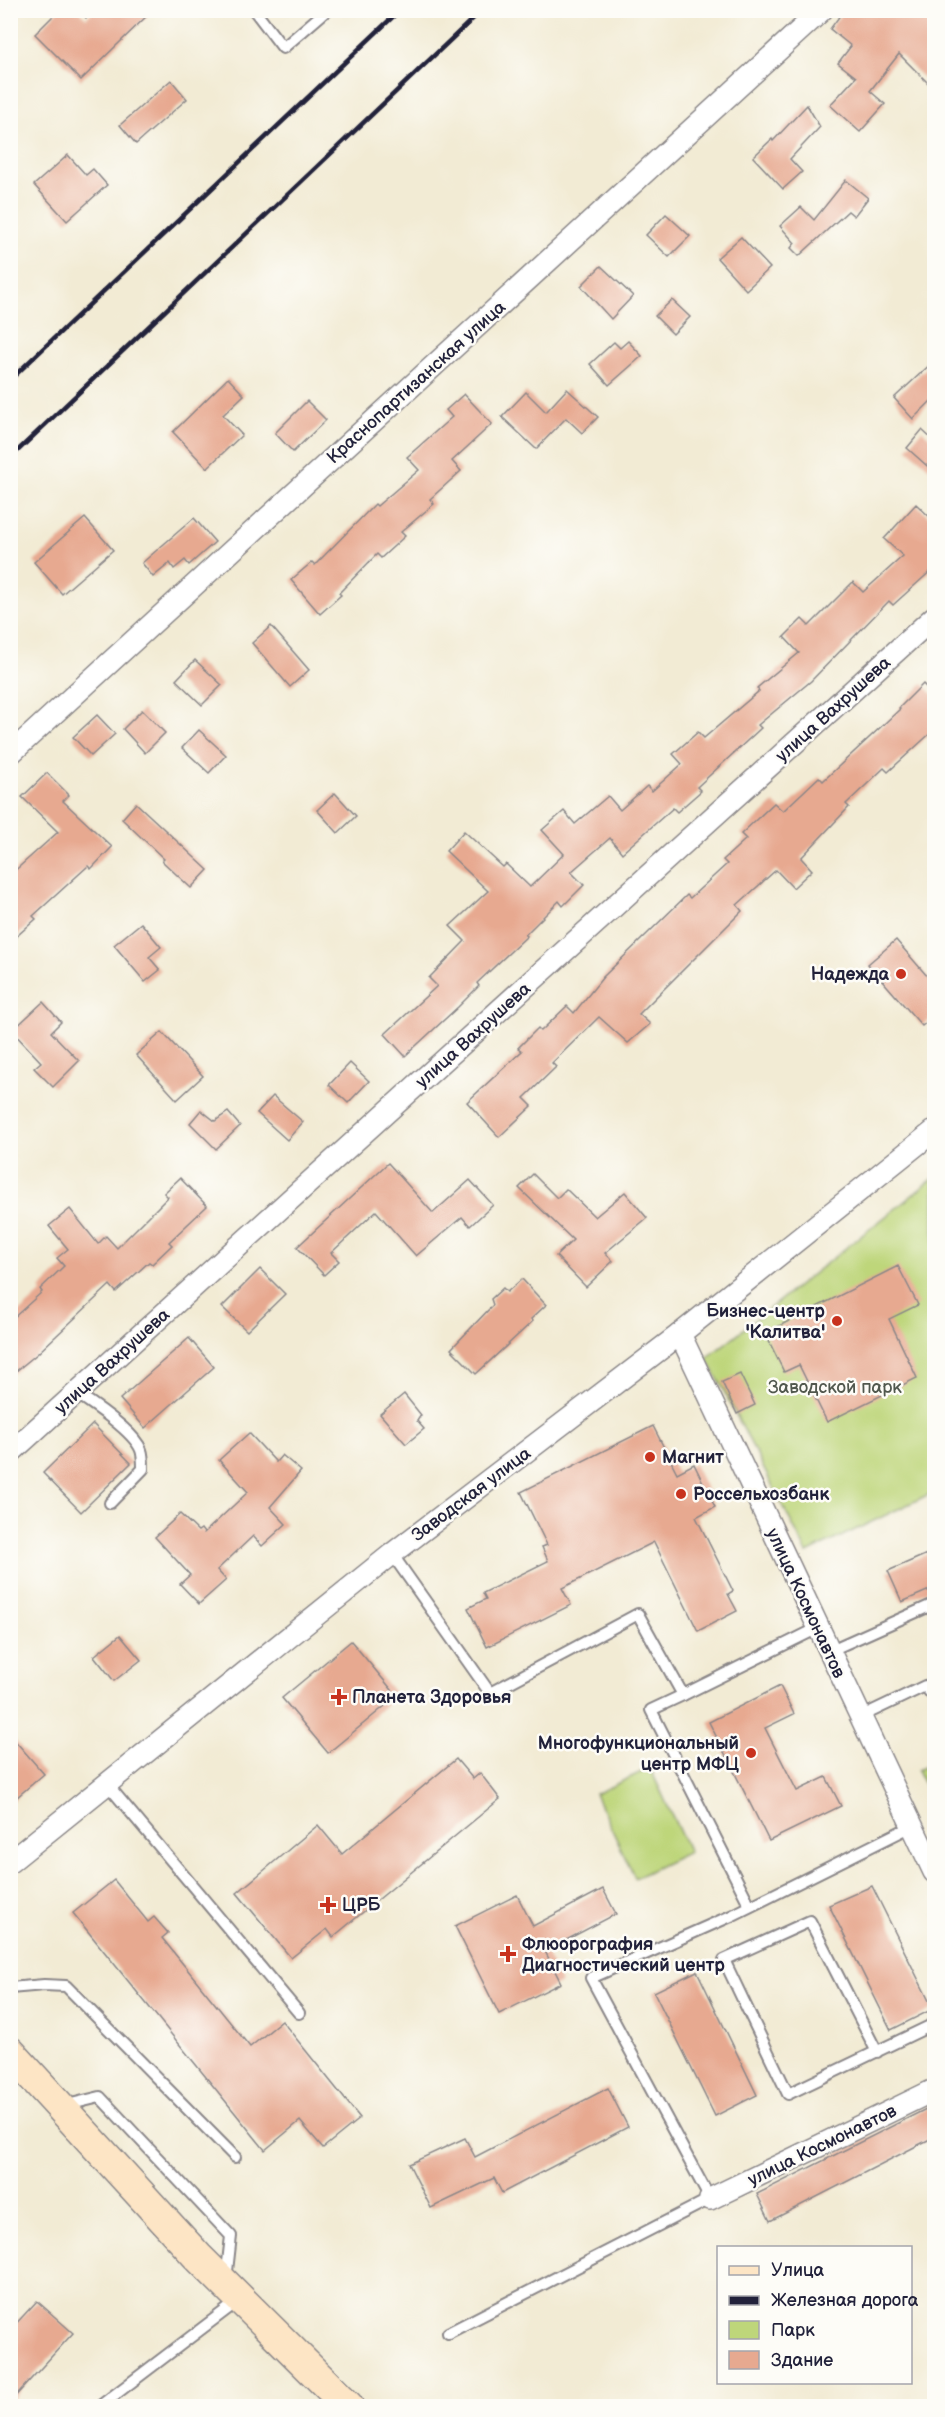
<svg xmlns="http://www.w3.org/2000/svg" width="945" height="2417" viewBox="0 0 945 2417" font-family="'Balsamiq Sans',sans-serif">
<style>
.green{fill:#bed67a;stroke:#707c5a;stroke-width:1.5}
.building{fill:#e7a990}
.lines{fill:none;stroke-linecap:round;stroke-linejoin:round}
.lane-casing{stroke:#8a8688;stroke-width:14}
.street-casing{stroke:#8a8688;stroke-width:24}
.secondary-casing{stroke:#8a8688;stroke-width:33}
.lane{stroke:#fff;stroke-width:10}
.street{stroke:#fff;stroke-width:21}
.secondary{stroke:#fde5c5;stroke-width:30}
.rail{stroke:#22223b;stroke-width:4.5}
.poi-dot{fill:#c8321e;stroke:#fdfcf7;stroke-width:2}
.labels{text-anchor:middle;stroke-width:5;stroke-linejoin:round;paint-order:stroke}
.street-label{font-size:18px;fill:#22223b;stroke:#fdfcf7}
.poi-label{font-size:18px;font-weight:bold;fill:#22223b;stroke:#fdfcf7;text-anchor:start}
.park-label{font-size:18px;fill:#51584e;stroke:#fdfcf7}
</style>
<rect width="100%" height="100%" fill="#fdfcf7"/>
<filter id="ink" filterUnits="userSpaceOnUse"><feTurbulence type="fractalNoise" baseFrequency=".0167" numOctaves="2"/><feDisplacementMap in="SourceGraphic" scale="12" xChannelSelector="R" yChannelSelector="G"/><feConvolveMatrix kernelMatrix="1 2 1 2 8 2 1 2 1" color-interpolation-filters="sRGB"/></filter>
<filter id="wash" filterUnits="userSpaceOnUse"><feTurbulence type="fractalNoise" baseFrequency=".008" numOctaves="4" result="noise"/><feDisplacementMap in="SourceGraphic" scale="24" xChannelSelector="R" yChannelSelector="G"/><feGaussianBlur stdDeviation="1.35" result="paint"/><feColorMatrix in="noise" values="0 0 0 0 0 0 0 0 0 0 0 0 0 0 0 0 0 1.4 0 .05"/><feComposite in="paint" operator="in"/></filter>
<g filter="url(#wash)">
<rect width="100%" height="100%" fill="#f2ebd4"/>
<g class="green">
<polygon points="934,1178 934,1492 807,1553 707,1358"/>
<polygon points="934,1762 934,1804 917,1770"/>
<polygon points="650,1768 689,1852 635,1878 595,1794"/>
</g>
<g id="blocks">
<g class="building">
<polygon points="59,10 79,10 86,18 94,10 153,10 81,80 35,34"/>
<polygon points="844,10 934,10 934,89 899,54 870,91 885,104 860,132 830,105 856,77 838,63 851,46 830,29"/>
<polygon points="171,80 187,99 136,144 120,125"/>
<polygon points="807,105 820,127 790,159 802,172 783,189 753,157 772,139 773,141"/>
<polygon points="68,155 86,175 93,169 107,185 67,221 34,185"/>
<polygon points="846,180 868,198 854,216 848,211 799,256 791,248 795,243 780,226 801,207 814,220"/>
<polygon points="666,214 690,236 669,257 646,235"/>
<polygon points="741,237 770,268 746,290 717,258"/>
<polygon points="601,266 633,296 611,319 581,286"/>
<polygon points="672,300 690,317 673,334 655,316"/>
<polygon points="628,341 642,356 609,385 590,364 614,342 620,348"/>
<polygon points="934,361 934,398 913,419 894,398"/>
<polygon points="228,378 244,395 223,415 242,435 207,468 173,432"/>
<polygon points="567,389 598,417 582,433 566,418 536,449 502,417 526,392 546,412"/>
<polygon points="464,394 492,424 452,461 461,471 430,499 434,504 401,532 405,536 381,558 377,554 339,593 341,595 320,614 291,580 312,562 315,565 375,504 377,506 419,470 407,457 452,417 446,410"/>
<polygon points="307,401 326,420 293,452 275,433"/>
<polygon points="922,430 934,441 934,472 907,448"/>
<polygon points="916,504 934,521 934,568 893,605 889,601 811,681 758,725 761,728 697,787 701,791 677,812 673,808 622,853 610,838 571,872 584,885 563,906 559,901 525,935 527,936 477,983 479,986 458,1007 405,1056 385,1034 437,986 429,978 465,941 450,926 488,891 446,851 464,831 503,867 506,864 530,887 564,854 542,830 564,811 575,824 608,796 620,810 647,786 652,791 682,764 673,754 698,732 704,738 759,691 757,688 799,653 784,637 802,619 809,626 853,582 863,592 903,556 884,539"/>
<polygon points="85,518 113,550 62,594 34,562"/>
<polygon points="194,518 215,542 189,565 185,560 174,569 170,563 153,577 142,563"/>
<polygon points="271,626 309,670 290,687 252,643"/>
<polygon points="195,660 222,685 202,705 176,680"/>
<polygon points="923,684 934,695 934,730 888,772 884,768 846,804 849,807 801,858 812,870 793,888 776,870 737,905 742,911 639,1014 650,1024 628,1043 599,1017 552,1063 556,1067 524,1098 532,1106 499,1137 467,1102 522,1051 518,1048 538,1028 541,1031 567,1006 574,1013 603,977 687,895 690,898 727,864 723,860 746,839 741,834 774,803 783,811 819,777 823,781 900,709 899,708"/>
<polygon points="142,710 165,733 145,753 123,729"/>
<polygon points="97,715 115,734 91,756 73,737"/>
<polygon points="199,730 226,755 209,773 182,748"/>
<polygon points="47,773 69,795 63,801 112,847 91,869 88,866 33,916 36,919 10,942 10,875 58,832 22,797"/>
<polygon points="335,793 356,816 338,833 317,810"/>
<polygon points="136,803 208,870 191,888 162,861 164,859 122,819"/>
<polygon points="141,923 161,947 149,957 160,970 145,982 114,945"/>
<polygon points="896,940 934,984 934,1016 922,1026 868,964"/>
<polygon points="43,1002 61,1022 51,1032 79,1061 53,1087 34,1068 41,1062 12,1031"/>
<polygon points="162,1032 203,1076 177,1100 136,1055"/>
<polygon points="350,1063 369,1081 348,1103 329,1085"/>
<polygon points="273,1096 303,1122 287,1140 257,1113"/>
<polygon points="201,1110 215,1121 228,1112 240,1126 216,1149 190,1123"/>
<polygon points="388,1163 433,1213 470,1180 493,1205 470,1226 462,1217 416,1256 376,1211 331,1253 339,1261 324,1275 297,1247"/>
<polygon points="533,1174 557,1198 566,1189 595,1217 625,1192 647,1218 605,1253 613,1261 586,1287 556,1256 573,1240 519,1188"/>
<polygon points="180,1178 207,1206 169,1242 172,1245 152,1264 149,1262 116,1292 110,1285 37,1354 10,1376 10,1321 42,1292 40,1289 64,1266 57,1258 68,1249 49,1226 70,1209 98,1244 106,1236 117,1248 168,1197 164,1193"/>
<polygon points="898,1266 918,1305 889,1319 917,1378 827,1422 799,1365 784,1372 765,1333"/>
<polygon points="260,1269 285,1294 247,1331 222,1307"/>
<polygon points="522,1279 546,1305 531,1319 533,1321 476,1374 451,1349 493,1305 491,1299 503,1288 507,1292"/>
<polygon points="189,1338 214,1367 145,1428 120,1399"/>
<polygon points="740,1374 755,1405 737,1414 722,1382"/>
<polygon points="404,1394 421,1415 417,1421 424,1429 406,1444 380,1414"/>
<polygon points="93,1424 131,1463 81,1512 43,1473"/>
<polygon points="653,1426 677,1473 694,1464 715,1507 696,1517 733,1591 728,1594 737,1611 698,1631 654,1542 562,1588 571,1605 487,1647 468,1608 486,1599 483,1593 548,1561 542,1547 547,1545 521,1492"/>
<polygon points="249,1433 276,1462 282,1455 301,1471 270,1507 286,1524 262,1546 253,1536 217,1570 226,1580 199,1604 180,1584 190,1575 155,1537 180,1514 198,1531 201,1529 204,1533 248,1492 219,1460"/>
<polygon points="934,1551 934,1588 902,1602 888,1571"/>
<polygon points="120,1635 141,1660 114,1681 94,1656"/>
<polygon points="351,1641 397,1696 328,1753 282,1698"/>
<polygon points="780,1686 794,1714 765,1728 797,1791 826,1777 841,1806 769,1841 709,1722"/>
<polygon points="10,1735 44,1774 10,1803"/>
<polygon points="456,1759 473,1779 480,1773 500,1799 333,1937 327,1929 291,1958 237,1893 318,1825 342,1854"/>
<polygon points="114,1880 148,1922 154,1917 168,1933 162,1938 250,2047 282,2021 360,2118 323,2148 300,2121 265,2150 73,1913"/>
<polygon points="872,1886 933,2009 891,2030 829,1905"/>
<polygon points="603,1889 616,1914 545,1951 561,1983 499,2014 455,1926 517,1895 533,1926"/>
<polygon points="697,1971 757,2095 715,2116 654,1992"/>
<polygon points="608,2088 628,2127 502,2193 494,2178 431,2208 409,2164 465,2138 475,2157"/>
<polygon points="934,2105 934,2137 770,2221 757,2194"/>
<polygon points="37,2301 73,2333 10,2402 10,2330"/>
</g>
</g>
</g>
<g filter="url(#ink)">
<use href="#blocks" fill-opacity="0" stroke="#8a8688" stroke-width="1.5"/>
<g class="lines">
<g class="lane-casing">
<g id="lane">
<polyline points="254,10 283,48 327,10"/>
<path d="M76,1393C93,1404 134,1432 141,1450C143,1455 143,1464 143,1469L110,1503"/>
<polyline points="392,1554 490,1693 638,1614 683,1695 818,1628"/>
<polyline points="829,1651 934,1604"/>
<polyline points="683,1695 651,1710 750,1906"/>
<polyline points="860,1717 925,1686 934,1697"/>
<polyline points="108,1785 299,2013"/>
<polyline points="10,1988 44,1985 66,1986 235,2157"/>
<polyline points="877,2052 810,1921 724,1960 788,2094 934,2024"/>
<polyline points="63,2106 100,2097 231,2236 226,2280"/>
<polyline points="448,2333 710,2199 591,1978 731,1916 912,1826"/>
<polyline points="100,2406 238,2301"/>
</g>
</g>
<g class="street-casing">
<g id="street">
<polyline points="10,754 822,10"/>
<polyline points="680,1334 934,1872"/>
<polyline points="10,1453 934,617"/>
<polyline points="10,1862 392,1554 680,1334 934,1131"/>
<polyline points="710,2199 934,2090"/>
</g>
</g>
<g class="secondary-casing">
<polyline id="secondary" points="10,2052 198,2257 348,2406"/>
</g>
<use href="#lane" class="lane"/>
<use href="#street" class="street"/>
<use href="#secondary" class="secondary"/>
<g class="rail">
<polyline points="10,380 400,10"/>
<polyline points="10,458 482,10"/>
</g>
</g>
</g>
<g class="poi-dot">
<circle cx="901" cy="974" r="6"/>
<circle cx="837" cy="1321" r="6"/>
<circle cx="650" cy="1457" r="6"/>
<circle cx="681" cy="1494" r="6"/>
<path d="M336 1688h6v6h6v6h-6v6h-6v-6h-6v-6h6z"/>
<circle cx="751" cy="1753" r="6"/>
<path d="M325 1896h6v6h6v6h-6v6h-6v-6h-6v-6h6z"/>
<path d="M505 1945h6v6h6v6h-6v6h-6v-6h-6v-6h6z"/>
</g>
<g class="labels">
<g class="street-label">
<text transform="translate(416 382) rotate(-42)" y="6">Краснопартизанская улица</text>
<text transform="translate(833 709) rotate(-42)" y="6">улица Вахрушева</text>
<text transform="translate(473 1035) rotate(-42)" y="6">улица Вахрушева</text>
<text transform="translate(112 1361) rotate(-42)" y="6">улица Вахрушева</text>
<text transform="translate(471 1494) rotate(-37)" y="6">Заводская улица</text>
<text transform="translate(806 1603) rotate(65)" y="6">улица Космонавтов</text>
<text transform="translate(822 2145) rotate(-26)" y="6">улица Космонавтов</text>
</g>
<g class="poi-label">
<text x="889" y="980" text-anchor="end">Надежда</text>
<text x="825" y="1317" text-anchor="end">Бизнес-центр<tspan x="825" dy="21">'Калитва'</tspan></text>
<text x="662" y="1463">Магнит</text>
<text x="693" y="1500">Россельхозбанк</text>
<text x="352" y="1703">Планета Здоровья</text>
<text x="739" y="1749" text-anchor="end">Многофункциональный<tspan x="739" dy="21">центр МФЦ</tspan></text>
<text x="342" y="1911">ЦРБ</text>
<text x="522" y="1950">Флюорография<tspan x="522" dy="21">Диагностический центр</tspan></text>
</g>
<g class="park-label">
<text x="835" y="1393">Заводской парк</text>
</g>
</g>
<rect width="945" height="2417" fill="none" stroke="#fdfcf7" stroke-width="36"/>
<rect x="717" y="2246" width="195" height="138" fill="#fdfcf7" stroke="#a5a5ac" stroke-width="1.5"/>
<rect x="729" y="2266" width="30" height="9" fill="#fde5c5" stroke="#a5a5ac" stroke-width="1.5"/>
<text x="771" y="2276" font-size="18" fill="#22223b">Улица</text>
<rect x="729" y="2296" width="30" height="9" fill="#22223b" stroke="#a5a5ac" stroke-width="1.5"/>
<text x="771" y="2306" font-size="18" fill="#22223b">Железная дорога</text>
<rect x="729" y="2321" width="30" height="18" fill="#bed67a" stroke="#a5a5ac" stroke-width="1.5"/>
<text x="771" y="2336" font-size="18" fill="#22223b">Парк</text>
<rect x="729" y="2351" width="30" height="18" fill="#e7a990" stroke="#a5a5ac" stroke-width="1.5"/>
<text x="771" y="2366" font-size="18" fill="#22223b">Здание</text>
</svg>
